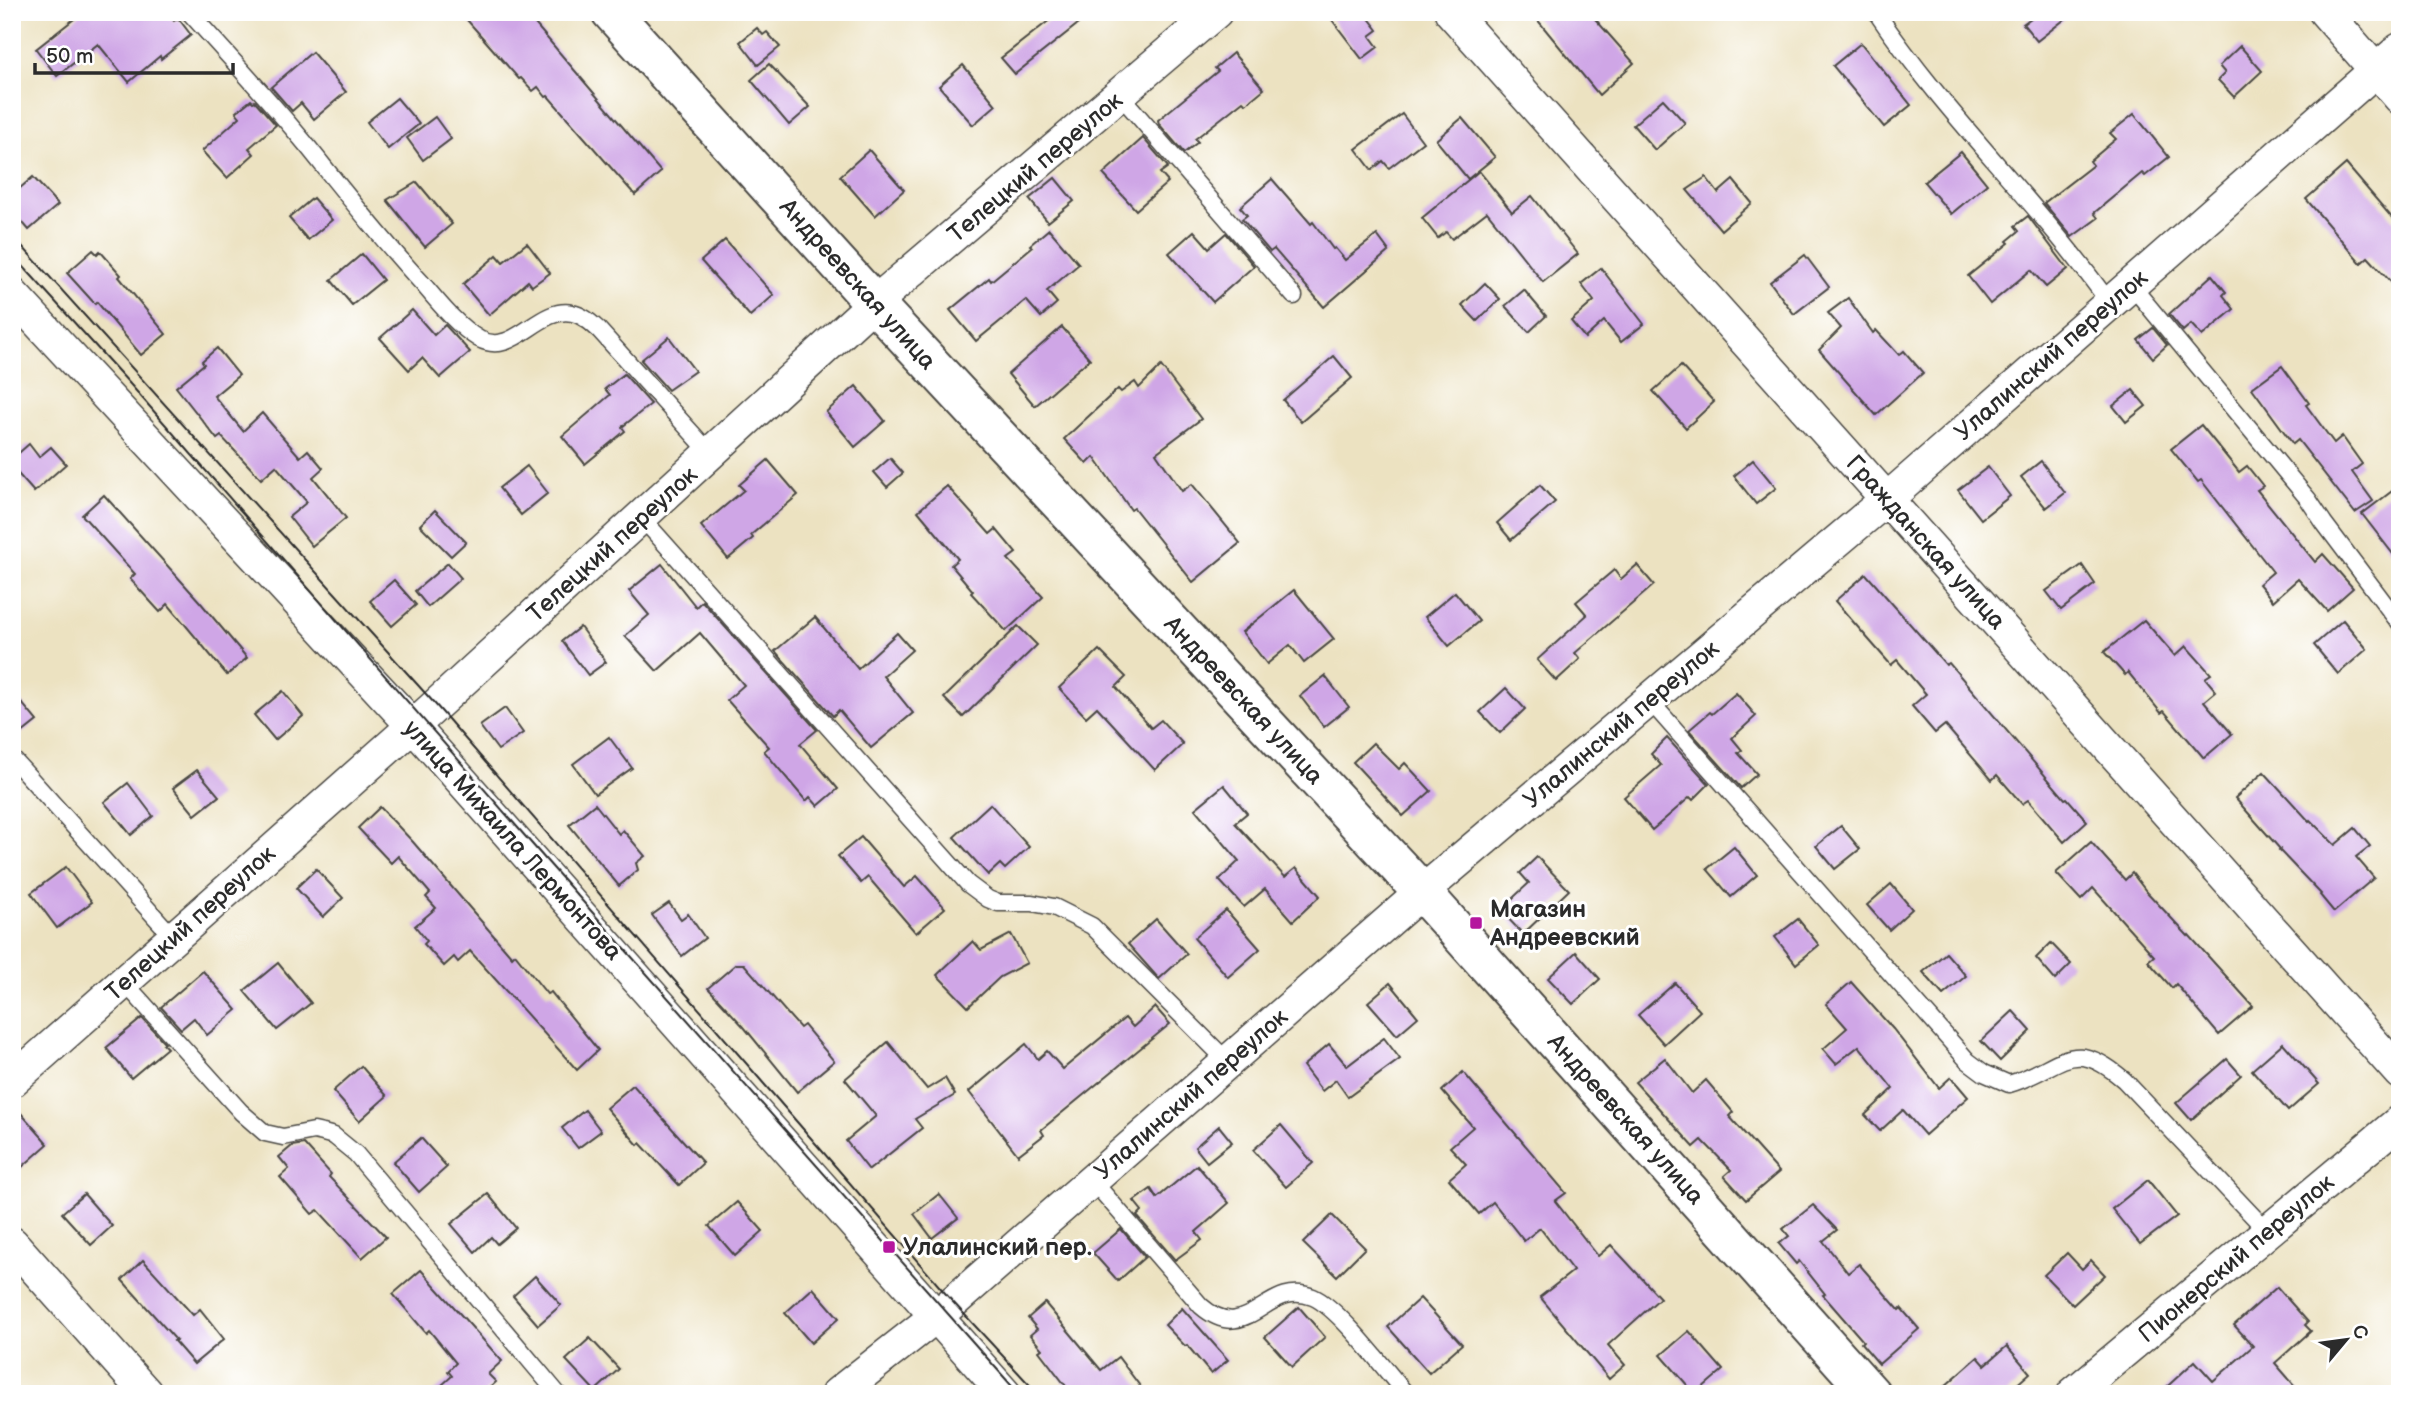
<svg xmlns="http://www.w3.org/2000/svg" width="2412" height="1406" viewBox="0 0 2412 1406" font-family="'Balsamiq Sans',sans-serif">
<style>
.building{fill:#cfa6e6}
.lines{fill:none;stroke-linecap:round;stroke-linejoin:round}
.service-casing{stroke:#484642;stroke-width:19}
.minor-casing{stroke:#484642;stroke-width:35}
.tertiary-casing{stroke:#484642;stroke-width:42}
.service{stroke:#fff;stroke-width:16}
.minor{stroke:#fff;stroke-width:32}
.tertiary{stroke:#fff;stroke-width:38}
.tram{stroke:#2b2b2b;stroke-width:2}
.poi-dot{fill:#b5179e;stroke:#fff;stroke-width:2.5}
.labels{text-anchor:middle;stroke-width:6;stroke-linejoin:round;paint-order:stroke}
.street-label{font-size:24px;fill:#2b2b2b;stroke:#fff}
.poi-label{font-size:24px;font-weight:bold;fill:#2b2b2b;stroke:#fff;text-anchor:start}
</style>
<rect width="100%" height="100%" fill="#fff"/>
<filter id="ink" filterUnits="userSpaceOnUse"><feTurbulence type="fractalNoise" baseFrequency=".0143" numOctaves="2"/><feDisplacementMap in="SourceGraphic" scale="14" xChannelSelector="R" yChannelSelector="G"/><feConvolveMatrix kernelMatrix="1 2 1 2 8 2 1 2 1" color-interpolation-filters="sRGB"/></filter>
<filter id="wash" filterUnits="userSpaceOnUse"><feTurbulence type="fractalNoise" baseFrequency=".00686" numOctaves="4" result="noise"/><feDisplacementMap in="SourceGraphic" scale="28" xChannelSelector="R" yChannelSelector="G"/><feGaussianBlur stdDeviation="1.57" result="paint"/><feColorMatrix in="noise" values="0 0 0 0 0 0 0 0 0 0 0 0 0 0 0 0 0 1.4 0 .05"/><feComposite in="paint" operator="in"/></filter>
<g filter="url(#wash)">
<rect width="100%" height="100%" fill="#ece2c1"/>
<g id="blocks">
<g class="building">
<polygon points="83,12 166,12 174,21 178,18 191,35 161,59 160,56 129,82 98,44 57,76 36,49"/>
<polygon points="460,12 525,12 661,172 635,195 548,96 546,97 538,87 533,91 521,78 519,79"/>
<polygon points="1060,12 1093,12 1015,74 1001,58"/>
<polygon points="1326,12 1364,12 1378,30 1370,36 1378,47 1362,59"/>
<polygon points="1531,12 1589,12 1634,63 1599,95"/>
<polygon points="2039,12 2074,12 2037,41 2023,24"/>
<polygon points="757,28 763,35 767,32 780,47 758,65 740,42"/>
<polygon points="1861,43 1911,105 1884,127 1833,66"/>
<polygon points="2240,46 2262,71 2234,97 2218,80 2225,73 2219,66"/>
<polygon points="312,52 346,92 314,119 301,103 292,111 271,87"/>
<polygon points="1233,53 1264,89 1246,104 1243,101 1195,139 1198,142 1184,153 1159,124 1158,120 1218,71 1215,68"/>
<polygon points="769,64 810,107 789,125 751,80"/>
<polygon points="963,65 996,105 973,125 939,86"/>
<polygon points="397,98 419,124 388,149 367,122"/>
<polygon points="1663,99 1685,123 1655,150 1633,125"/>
<polygon points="251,100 253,102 255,101 276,125 249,148 254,154 227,178 202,151 240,117 236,112"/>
<polygon points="1402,114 1423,142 1389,168 1383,161 1372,170 1356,149"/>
<polygon points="2134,114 2169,157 2145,176 2142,173 2094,213 2098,218 2072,237 2044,203 2093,165 2090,161 2116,139 2110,133"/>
<polygon points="435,117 451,139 423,160 407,138"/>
<polygon points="1462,118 1495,157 1468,179 1436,140"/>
<polygon points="1143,138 1168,167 1160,173 1168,182 1136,210 1103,174"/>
<polygon points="869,150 904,190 875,216 840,176"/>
<polygon points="1961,152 1987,184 1951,214 1924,182"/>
<polygon points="2346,164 2400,227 2400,292 2368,257 2361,263 2306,199"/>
<polygon points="1479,171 1512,212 1532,196 1578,254 1543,282 1487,212 1452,239 1446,232 1438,238 1422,218"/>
<polygon points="33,177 58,205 29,230 12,210 12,195"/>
<polygon points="1706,177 1718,193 1733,180 1752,203 1721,230 1687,190"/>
<polygon points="1055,178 1074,201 1048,222 1029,199"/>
<polygon points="1272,179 1311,224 1313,222 1333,249 1335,248 1345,260 1377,235 1389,251 1324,307 1274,249 1270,252 1242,219 1247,215 1240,207"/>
<polygon points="417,182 452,224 425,247 387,200"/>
<polygon points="313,198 332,220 308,240 289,218"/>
<polygon points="2028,216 2068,269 2046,287 2031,270 1990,304 1968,276 2009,243 2007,241 2019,231 2015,226"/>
<polygon points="1049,229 1079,264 1047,291 1057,303 1041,317 1026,300 976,341 950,310 989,278 991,281 1032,247 1030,245"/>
<polygon points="1194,231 1209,248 1226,233 1254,266 1213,302 1169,253"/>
<polygon points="725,240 774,295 750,316 701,261"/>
<polygon points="527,243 550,273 532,286 528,281 489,315 463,284 497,255 503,262"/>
<polygon points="93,250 97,254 100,251 121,275 119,277 166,334 141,355 97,302 95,304 67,273"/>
<polygon points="362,254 383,280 352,305 331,280"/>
<polygon points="1805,255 1829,287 1794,314 1770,282"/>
<polygon points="1601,268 1644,324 1621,342 1604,321 1585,338 1571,321 1594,301 1581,284"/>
<polygon points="2212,275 2226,292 2223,295 2234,309 2202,336 2191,324 2183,331 2169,314"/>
<polygon points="1485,283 1500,299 1477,321 1462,305"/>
<polygon points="1524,290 1546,316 1529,332 1505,306"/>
<polygon points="1848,298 1873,333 1876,330 1899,355 1904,351 1923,373 1876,415 1819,350 1841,328 1828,313"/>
<polygon points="412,310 434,335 445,325 470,352 440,378 422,358 409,370 380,338"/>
<polygon points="1062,327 1090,359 1035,406 1008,374"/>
<polygon points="2153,328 2167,345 2153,358 2138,340"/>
<polygon points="669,337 695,371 668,390 641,360"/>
<polygon points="217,348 239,375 214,396 243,431 262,413 300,457 308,450 323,468 313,477 346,518 312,546 289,517 307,502 276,466 261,479 221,436 217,439 176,387 204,364 202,361"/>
<polygon points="1334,356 1352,378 1301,422 1283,400"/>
<polygon points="1161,366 1201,419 1156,453 1182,491 1192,484 1240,543 1193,582 1134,508 1131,510 1094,457 1087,464 1064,439 1118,389 1121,392 1135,382 1139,388"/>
<polygon points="1681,366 1714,402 1686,428 1653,391"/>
<polygon points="2282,366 2309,403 2306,405 2334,443 2342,436 2362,464 2352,472 2373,501 2355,513 2298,440 2293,444 2252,388"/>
<polygon points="624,374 651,404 622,427 625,431 585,464 562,436 610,395 605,389"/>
<polygon points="856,386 885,421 855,447 826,412"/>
<polygon points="2133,390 2146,406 2126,422 2113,406"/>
<polygon points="2201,425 2239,472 2247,466 2263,486 2257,490 2315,562 2323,554 2353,588 2327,611 2298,579 2273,601 2259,584 2273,572 2201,480 2198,482 2171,449"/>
<polygon points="29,444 39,457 51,447 66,464 34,492 12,467 12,459"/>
<polygon points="890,458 903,473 887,487 874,472"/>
<polygon points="768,460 798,495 751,535 753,538 728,559 701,526 744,490 739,485"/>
<polygon points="1753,460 1776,488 1756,504 1734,476"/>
<polygon points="2041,461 2065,493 2046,508 2021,477"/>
<polygon points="527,466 548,493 521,515 499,488"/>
<polygon points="1988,467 2010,496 1981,519 1958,490"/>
<polygon points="1540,485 1555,502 1511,540 1497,523"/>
<polygon points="2400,485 2400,563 2362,514"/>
<polygon points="947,486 990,534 996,529 1016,553 1008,559 1043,597 1006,631 971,593 973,591 951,565 958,559 918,511"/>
<polygon points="104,495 200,602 247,658 227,675 168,604 160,612 130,579 135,574 82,515"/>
<polygon points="435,510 466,542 451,556 420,525"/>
<polygon points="448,563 461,578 428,607 415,591"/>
<polygon points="662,564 696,607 702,601 817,730 800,744 838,789 818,806 810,797 806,801 764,751 769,747 727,700 744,685 700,633 657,671 625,636 649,615 629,591"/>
<polygon points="1637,565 1654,585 1575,653 1580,659 1556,681 1537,660 1587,615 1576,602 1614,570 1621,579"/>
<polygon points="2082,565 2095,584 2061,610 2046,591"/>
<polygon points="1866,574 1946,665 1949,663 2065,799 2067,798 2087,821 2064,842 2028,800 2022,804 1997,775 1992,780 1945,725 1935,733 1912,706 1926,694 1897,660 1891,665 1835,601"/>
<polygon points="394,580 416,605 392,626 370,601"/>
<polygon points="1294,590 1334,639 1304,663 1290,645 1267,664 1242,632"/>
<polygon points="1455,592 1479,621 1449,646 1425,617"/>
<polygon points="815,617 858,669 897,633 912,650 883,676 913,713 871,748 839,710 833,716 775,651"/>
<polygon points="2144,620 2175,656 2186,646 2211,674 2205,678 2216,691 2204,701 2232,734 2204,758 2164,711 2161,713 2128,672 2125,675 2104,652"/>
<polygon points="2343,620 2367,649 2338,674 2314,645"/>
<polygon points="1018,626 1037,645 963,717 944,698"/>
<polygon points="580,627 606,662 588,675 562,641"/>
<polygon points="1099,650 1126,677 1116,687 1151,728 1161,720 1183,744 1155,770 1097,707 1086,717 1059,688"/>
<polygon points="1325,676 1349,707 1324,727 1300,696"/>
<polygon points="1506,688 1525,709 1500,733 1480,712"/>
<polygon points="12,691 37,721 12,741"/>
<polygon points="283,691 303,716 275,740 254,715"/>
<polygon points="1736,693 1756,716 1732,738 1742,750 1738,753 1757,774 1741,788 1689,730 1710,712 1712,714"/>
<polygon points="505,708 523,733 498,750 480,726"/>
<polygon points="609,737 632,768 595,794 573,764"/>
<polygon points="1667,738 1709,784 1693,800 1690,797 1652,830 1624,797 1661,765 1651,754"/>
<polygon points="1373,743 1399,769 1405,763 1431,791 1403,816 1353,762"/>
<polygon points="197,770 219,796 195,815 173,788"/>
<polygon points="2264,772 2309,821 2310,820 2335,845 2355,828 2370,846 2356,857 2374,878 2334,912 2320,895 2321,894 2279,850 2280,849 2235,798"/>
<polygon points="128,783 153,816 131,835 104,802"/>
<polygon points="1224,785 1247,813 1235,823 1285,877 1296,868 1320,896 1293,921 1265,889 1244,907 1219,880 1239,861 1195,809"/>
<polygon points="595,804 619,834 623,830 645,856 636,863 638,870 619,886 569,825"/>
<polygon points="990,804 1029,847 1005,869 1000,864 988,875 954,837"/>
<polygon points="380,807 413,842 512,957 515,954 547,994 551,992 598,1050 577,1070 470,951 458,962 454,957 444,966 424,944 427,941 415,926 436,908 426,897 430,893 398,856 391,863 358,828"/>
<polygon points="1841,826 1860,849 1835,869 1816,846"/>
<polygon points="861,837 904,887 917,876 945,908 916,933 868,877 861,883 838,856"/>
<polygon points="2091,842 2125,880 2132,873 2146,891 2188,936 2189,935 2253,1006 2219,1035 2176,984 2172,988 2148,961 2154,956 2093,888 2081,900 2056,873"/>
<polygon points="1734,847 1757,875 1731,897 1707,869"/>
<polygon points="1537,857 1569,890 1523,934 1500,910 1529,883 1520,873"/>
<polygon points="66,867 92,902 57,928 31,893"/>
<polygon points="316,869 343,898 323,917 296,888"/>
<polygon points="1891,884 1912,909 1889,930 1867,905"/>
<polygon points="669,903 681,919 688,914 705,938 682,956 652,915"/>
<polygon points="1226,910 1260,949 1228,977 1194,938"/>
<polygon points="1156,919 1187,954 1159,979 1128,944"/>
<polygon points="1798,919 1819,945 1796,964 1775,937"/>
<polygon points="1011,934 1027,963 1000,977 968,1007 937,975 973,941 981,950"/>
<polygon points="2051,943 2071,964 2055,980 2036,958"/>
<polygon points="1576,952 1600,979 1573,1004 1548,978"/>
<polygon points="1946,953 1966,976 1943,995 1923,972"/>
<polygon points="278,963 311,1003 277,1030 244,991"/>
<polygon points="736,964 744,964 800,1028 804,1025 834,1061 797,1092 744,1027 708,988"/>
<polygon points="203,971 237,1010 207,1035 194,1018 181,1029 161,1007"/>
<polygon points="1851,982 1893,1029 1939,1088 1951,1077 1968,1097 1925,1135 1903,1110 1880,1131 1865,1115 1893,1089 1859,1046 1836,1064 1823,1049 1847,1028 1826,1004"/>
<polygon points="1390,983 1418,1017 1397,1035 1368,1002"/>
<polygon points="1675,983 1700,1011 1664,1044 1638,1015"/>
<polygon points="1155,1007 1170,1024 1041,1130 1044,1135 1018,1155 969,1092 1026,1044 1038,1059 1047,1051 1063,1069 1125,1018 1133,1027"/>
<polygon points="2013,1011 2031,1031 2000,1061 1981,1041"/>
<polygon points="142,1018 165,1043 163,1044 167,1048 131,1078 106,1048"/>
<polygon points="1384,1038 1400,1059 1348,1097 1336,1080 1322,1091 1303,1066 1329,1044 1347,1066"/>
<polygon points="888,1042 927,1089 945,1078 955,1095 915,1119 922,1128 869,1170 846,1141 876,1116 845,1079"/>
<polygon points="2283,1043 2319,1084 2288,1111 2252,1070"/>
<polygon points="1665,1058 1692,1093 1706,1080 1733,1112 1729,1116 1779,1172 1746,1200 1724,1176 1731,1170 1702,1140 1694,1147 1635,1082"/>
<polygon points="2227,1059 2241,1075 2191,1120 2176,1103"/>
<polygon points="361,1066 387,1096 359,1121 333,1091"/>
<polygon points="1463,1072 1566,1193 1555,1201 1598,1256 1611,1245 1660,1298 1608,1345 1625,1365 1609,1379 1540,1297 1573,1271 1540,1228 1524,1241 1493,1202 1479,1214 1449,1179 1466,1164 1450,1147 1473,1127 1442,1091"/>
<polygon points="633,1085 703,1163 679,1185 640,1143 638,1145 606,1108"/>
<polygon points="12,1103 48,1144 12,1176"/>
<polygon points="585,1110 601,1131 578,1148 562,1128"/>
<polygon points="1281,1125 1313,1163 1286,1187 1253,1150"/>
<polygon points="1219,1126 1232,1142 1207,1162 1195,1147"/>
<polygon points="421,1138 447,1167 419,1192 393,1162"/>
<polygon points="304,1144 331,1174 329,1177 386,1237 362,1258 318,1210 312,1214 280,1177 289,1169 279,1157 292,1146"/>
<polygon points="1197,1165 1229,1203 1196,1232 1202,1240 1175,1260 1137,1216 1142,1211 1134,1201 1151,1189 1157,1198"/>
<polygon points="2148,1180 2177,1216 2140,1244 2112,1209"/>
<polygon points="84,1194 112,1226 91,1245 62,1213"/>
<polygon points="488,1194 516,1228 497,1244 491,1237 475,1252 451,1224"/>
<polygon points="939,1194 958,1218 932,1238 914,1214"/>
<polygon points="737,1202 763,1231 735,1256 709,1226"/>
<polygon points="1813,1205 1837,1230 1823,1241 1848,1273 1859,1264 1899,1310 1901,1308 1919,1329 1879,1364 1861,1343 1863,1341 1823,1295 1825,1294 1799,1261 1796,1264 1779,1244 1789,1236 1783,1229"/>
<polygon points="1332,1215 1365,1248 1337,1276 1303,1243"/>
<polygon points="1121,1229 1145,1257 1118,1281 1093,1253"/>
<polygon points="2067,1253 2082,1269 2091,1260 2105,1275 2073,1305 2044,1275"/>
<polygon points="143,1260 193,1315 200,1309 224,1339 194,1364 174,1341 176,1340 122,1280"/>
<polygon points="421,1270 502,1361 488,1374 496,1382 483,1394 432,1394 452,1376 448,1371 456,1363 429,1330 426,1333 393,1294"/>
<polygon points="535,1276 561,1305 538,1325 513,1296"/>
<polygon points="2277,1287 2308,1322 2305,1325 2311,1331 2275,1363 2302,1394 2159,1394 2195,1361 2213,1381 2253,1346 2234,1325"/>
<polygon points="813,1288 839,1318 811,1343 785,1313"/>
<polygon points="1420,1298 1462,1344 1429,1373 1388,1327"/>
<polygon points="1045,1303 1101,1370 1118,1357 1146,1394 1072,1394 1039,1351 1042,1349 1030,1335 1037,1329 1028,1318"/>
<polygon points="1299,1307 1325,1337 1292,1367 1265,1337"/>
<polygon points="1182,1308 1228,1360 1211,1374 1187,1345 1185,1346 1165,1325"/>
<polygon points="1689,1331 1723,1370 1695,1394 1661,1355"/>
<polygon points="590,1338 619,1369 595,1391 566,1360"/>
<polygon points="2007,1346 2030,1373 2006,1394 1936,1394 1978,1357 1985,1365"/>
</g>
</g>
</g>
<g filter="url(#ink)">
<use href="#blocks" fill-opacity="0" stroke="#484642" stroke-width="2"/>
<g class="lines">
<g class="service-casing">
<g id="service">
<path d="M189,12C229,57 271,101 309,148C346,194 382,240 422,283C438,302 457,326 479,339C514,358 538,306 572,313C583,315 591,323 599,330L711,454"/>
<path d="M1876,12C1946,116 2038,202 2110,304"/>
<polyline points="1120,95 1294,296"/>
<polyline points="2131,285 2308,499 2324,523 2400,624"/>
<polyline points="641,517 968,884 988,899 998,903 1032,903 1054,907 1092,926 1228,1062"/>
<path d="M1649,700L1968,1061L1984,1073L2009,1084C2062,1069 2070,1033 2124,1080L2268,1232"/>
<polyline points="12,758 174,938"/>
<polyline points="124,982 241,1112 265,1133 283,1137 314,1131 323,1133 334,1136 356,1154 558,1394"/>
<path d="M1092,1180L1201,1306C1249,1348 1266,1278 1313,1297C1339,1308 1386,1371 1406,1394"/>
</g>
</g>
<g class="minor-casing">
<g id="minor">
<polyline points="1451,12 2400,1073"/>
<polyline points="2325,12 2400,98"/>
<polyline points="12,294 413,726 1005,1394"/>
<polyline points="12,1081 423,717 874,303 1216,12"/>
<polyline points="12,1243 147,1394"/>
<polyline points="837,1394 944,1310 1422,892 1887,499 2400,49"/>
<polyline points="2073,1394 2400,1121"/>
</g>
</g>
<g class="tertiary-casing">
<polyline id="tertiary" points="611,12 874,303 1422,892 1871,1394"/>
</g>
<use href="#service" class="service"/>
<use href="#minor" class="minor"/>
<use href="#tertiary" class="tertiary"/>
<g class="tram">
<polyline points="12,235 435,704 952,1301 1038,1394"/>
<polyline points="12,254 130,384 546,860 1019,1394"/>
</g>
</g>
</g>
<g class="poi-dot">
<rect x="1469" y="916" width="14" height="14" rx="3.5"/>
<rect x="882" y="1240" width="14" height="14" rx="3.5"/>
</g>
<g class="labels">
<g class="street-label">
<text transform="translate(1035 167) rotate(-40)" y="8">Телецкий переулок</text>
<text transform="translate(858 284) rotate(48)" y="8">Андреевская улица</text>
<text transform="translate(2051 355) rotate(-41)" y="8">Улалинский переулок</text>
<text transform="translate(1926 542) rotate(48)" y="8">Гражданская улица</text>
<text transform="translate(612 544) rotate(-42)" y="8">Телецкий переулок</text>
<text transform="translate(1244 700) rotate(47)" y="8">Андреевская улица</text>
<text transform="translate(1621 724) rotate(-40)" y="8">Улалинский переулок</text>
<text transform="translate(513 840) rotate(48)" y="8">улица Михаила Лермонтова</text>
<text transform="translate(190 923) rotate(-42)" y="8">Телецкий переулок</text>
<text transform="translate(1191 1094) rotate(-41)" y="8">Улалинский переулок</text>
<text transform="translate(1626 1119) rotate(48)" y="8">Андреевская улица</text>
<text transform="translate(2236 1258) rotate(-40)" y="8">Пионерский переулок</text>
</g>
<g class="poi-label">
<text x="1490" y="917">Магазин<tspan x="1490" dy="28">Андреевский</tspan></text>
<text x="903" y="1255">Улалинский пер.</text>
</g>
</g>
<rect width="2412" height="1406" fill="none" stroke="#fff" stroke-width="42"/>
<g transform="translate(2346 1340) rotate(61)" stroke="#ffffff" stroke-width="5" paint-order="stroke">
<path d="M0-5L12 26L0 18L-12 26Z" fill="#2b2b2b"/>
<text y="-10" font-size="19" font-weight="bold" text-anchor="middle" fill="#2b2b2b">С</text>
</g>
<path d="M35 63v10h198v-10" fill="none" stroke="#2b2b2b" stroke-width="3.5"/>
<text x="46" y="63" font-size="21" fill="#2b2b2b" stroke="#ffffff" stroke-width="5" paint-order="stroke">50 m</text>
</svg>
